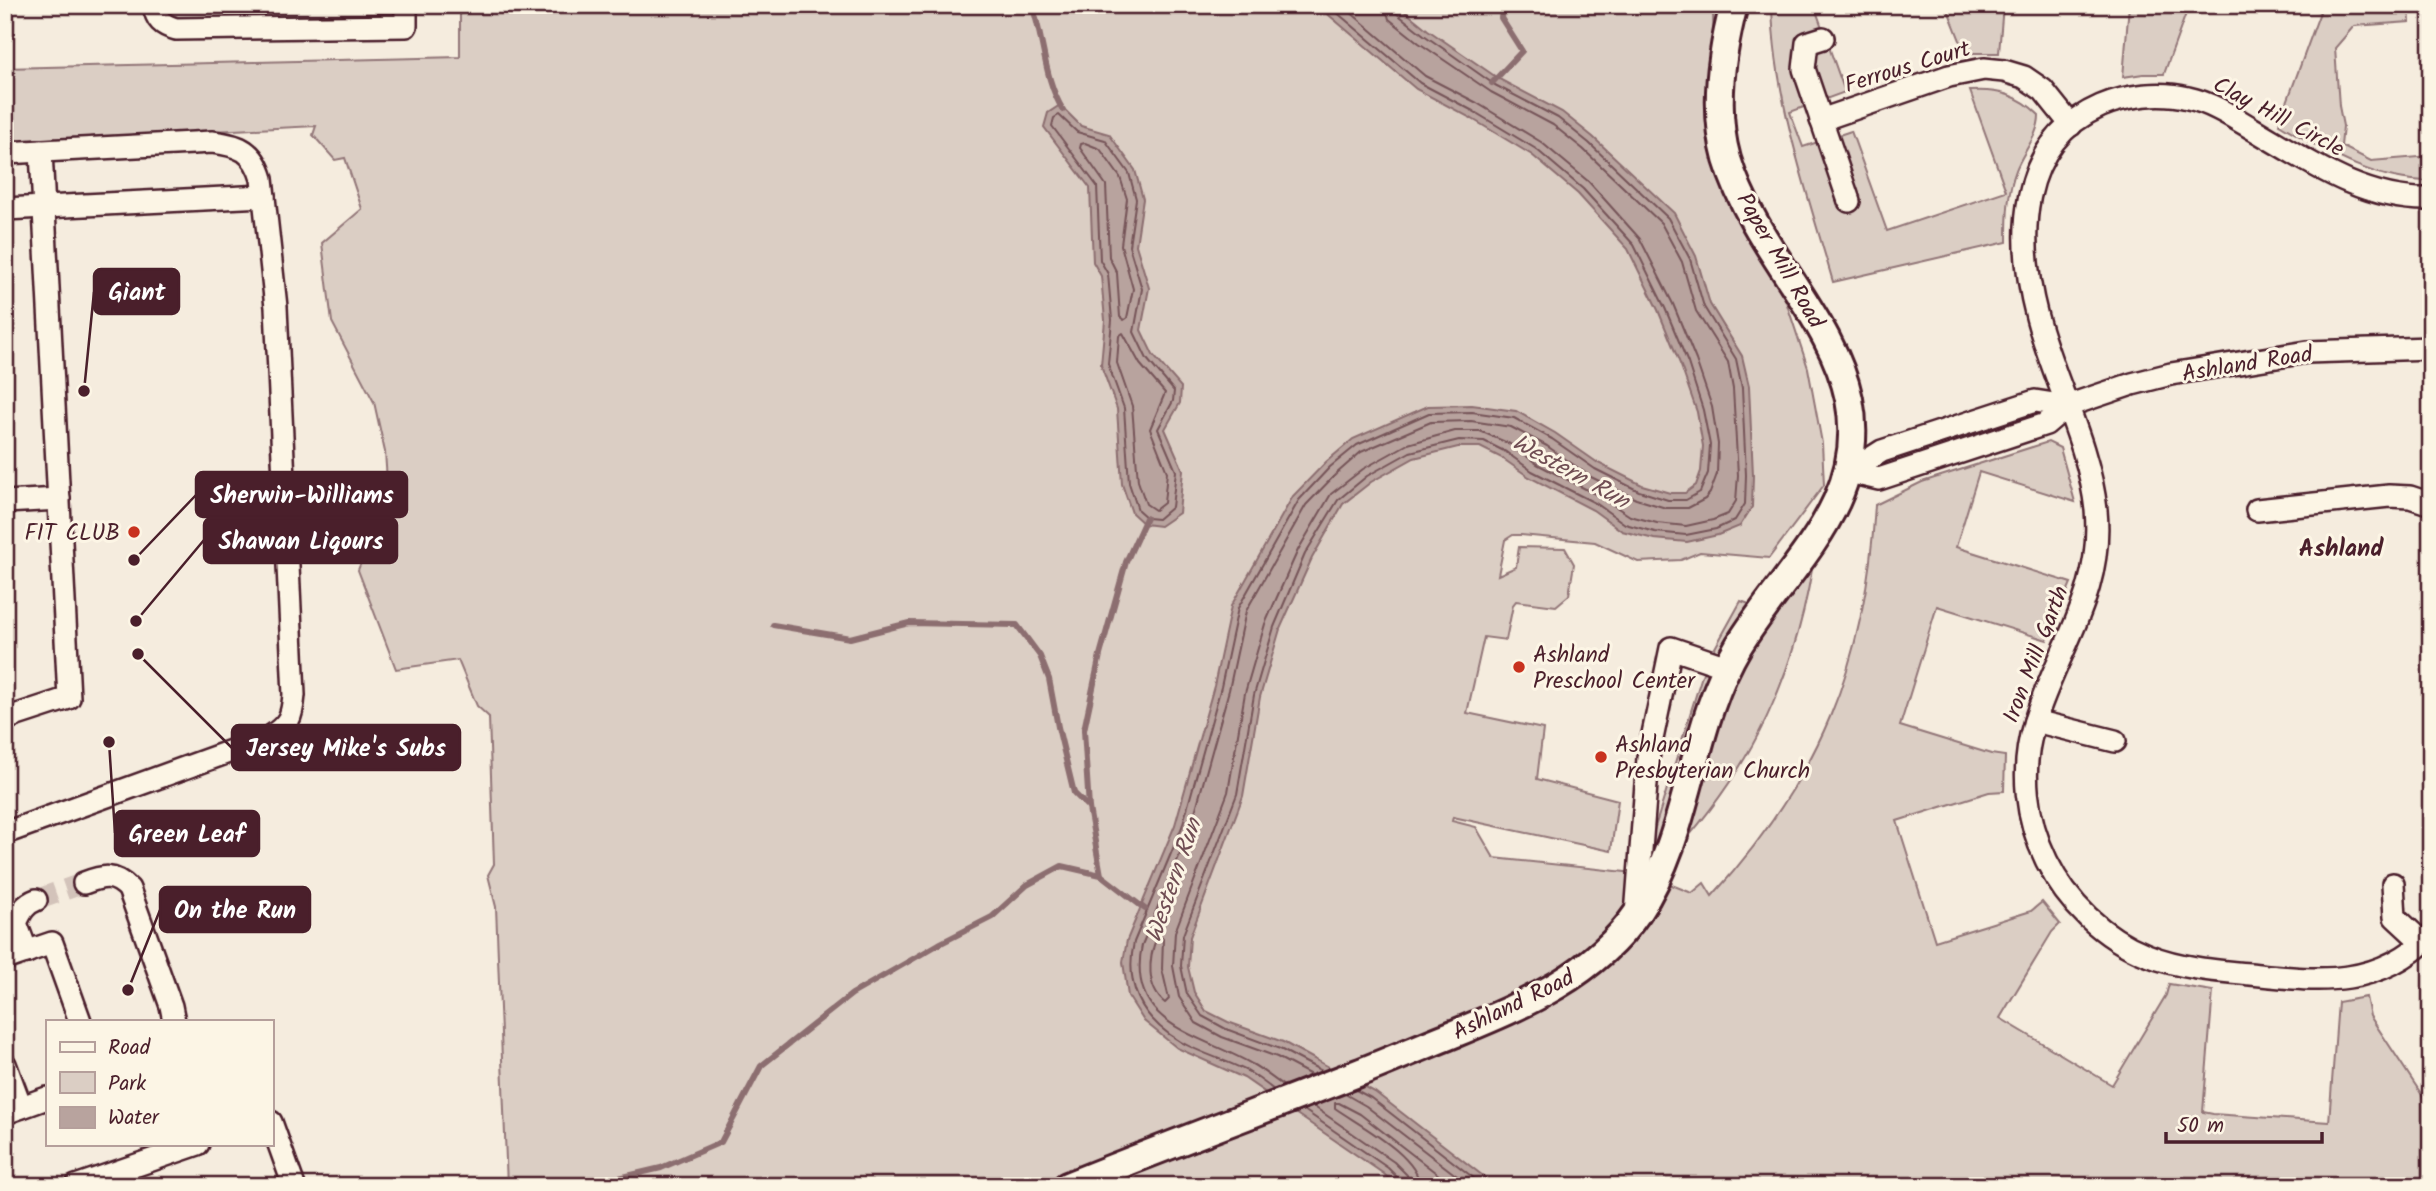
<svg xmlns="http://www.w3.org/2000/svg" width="2436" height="1191" viewBox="0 0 2436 1191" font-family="Kalam,sans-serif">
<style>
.green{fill:#dbcec4;stroke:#927678;stroke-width:2}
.water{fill:#b8a39e;stroke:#8c6e70;stroke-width:2}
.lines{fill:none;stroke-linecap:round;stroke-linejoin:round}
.shore{stroke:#765459;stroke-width:2}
.stream{stroke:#8c6e70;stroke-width:6}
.minor-tunnel{stroke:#d3c3ba;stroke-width:21;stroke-dasharray:21 10;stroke-linecap:butt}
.minor-casing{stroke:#4a1f2b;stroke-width:26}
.major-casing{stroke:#4a1f2b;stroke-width:32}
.minor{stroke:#fcf5e5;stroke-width:21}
.major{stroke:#fcf5e5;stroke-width:26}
.poi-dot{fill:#c8321e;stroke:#fcf5e5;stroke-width:2.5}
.labels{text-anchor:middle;stroke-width:6;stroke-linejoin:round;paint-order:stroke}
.street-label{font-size:23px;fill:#4a1f2b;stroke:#fcf5e5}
.poi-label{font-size:23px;fill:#4a1f2b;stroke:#fcf5e5;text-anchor:start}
.water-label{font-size:24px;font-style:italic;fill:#704d53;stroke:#fcf5e5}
.neighbourhood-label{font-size:24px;font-weight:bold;fill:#4a1f2b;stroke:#fcf5e5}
.leader{fill:none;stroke:#4a1f2b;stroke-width:2.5}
.callout-dot{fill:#4a1f2b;stroke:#fcf5e5;stroke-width:2.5}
.callout{fill:#4a1f2b;stroke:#4a1f2b;stroke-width:2.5}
.callout-label{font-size:24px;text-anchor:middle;font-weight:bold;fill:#fff}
</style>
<rect width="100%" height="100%" fill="#f5ecde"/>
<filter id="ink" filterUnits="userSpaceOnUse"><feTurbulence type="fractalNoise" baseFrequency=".0143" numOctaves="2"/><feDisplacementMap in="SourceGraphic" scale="14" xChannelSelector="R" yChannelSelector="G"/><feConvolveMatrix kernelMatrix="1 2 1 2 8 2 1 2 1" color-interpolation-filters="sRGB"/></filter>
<g filter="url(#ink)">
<g class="green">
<path d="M460,5H1713L1714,83L1808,368L1822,443L1824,485L1769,558L1700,552L1681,560L1638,562L1595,542L1521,535H1513L1505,540L1498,575L1516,567L1519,547L1565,548L1574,564L1569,595L1556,606L1516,601L1513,605L1506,640L1484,637L1467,713L1543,729L1537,779L1618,800L1611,851L1453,817L1452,821L1476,827L1494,858L1644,874L1692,893L1704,883L1712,896C1819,778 1866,665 1875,505L1922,482L2048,442L2060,448L2075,502L1979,472L1956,547L2071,583L2047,640L1937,606L1900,726L1991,754L2005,756L2004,791L1989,792L1897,821L1935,941L2031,911L2042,902L2060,924L2052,932L2000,1018L2112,1085L2166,995L2169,984L2213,991L2203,1112L2213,1114L2329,1122L2338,1002L2366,997L2370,1016L2424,1098L2431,1095V1186H507L496,907L488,875L494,864L489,717L477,706L458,660L396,669L358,570L388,495L385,452L374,402L332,322L322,243L362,209L345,158L335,160L313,135L316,126L5,141V68L460,57Z"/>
<path d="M1772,5H1814L1845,92L1790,112L1803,147L1851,131L1887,231L2006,191L1970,91C1998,89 2019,95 2039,115C2039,136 2023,151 2016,170C2007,194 2007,217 2007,242L1833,282C1807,191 1774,100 1772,5Z"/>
<polygon points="1946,5 2003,5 1999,53 1965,53"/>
<polygon points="2129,5 2189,5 2164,74 2143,74 2123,77"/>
<path d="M2304,5H2409L2410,22L2354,26L2335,48L2339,106L2343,126L2341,146L2371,161L2431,156V181C2373,181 2327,152 2279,124L2320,12Z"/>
<path d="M1816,544C1798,674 1753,770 1663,865L1647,853L1705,666L1741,601L1768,611Z"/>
</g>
<g class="water">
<polygon points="1317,5 1397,5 1428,30 1499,79 1562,112 1593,137 1674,213 1696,256 1710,304 1742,356 1749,386 1753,475 1752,507 1740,526 1718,535 1687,542 1654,539 1622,531 1593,510 1529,477 1502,458 1480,447 1458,447 1414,458 1371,482 1343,504 1312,558 1280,629 1260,697 1243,796 1190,937 1188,967 1194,992 1206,1011 1228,1022 1283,1042 1375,1092 1496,1186 1396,1186 1384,1174 1244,1078 1177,1048 1144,1021 1128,996 1123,962 1127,940 1175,825 1214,686 1231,606 1293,496 1326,462 1353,439 1428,406 1472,405 1516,411 1555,433 1598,463 1642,485 1670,493 1685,493 1696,485 1701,471 1703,446 1697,412 1681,366 1658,310 1628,249 1578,194 1532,155 1469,117 1416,89"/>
<polygon points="1060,105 1081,126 1109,134 1135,170 1143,199 1136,245 1149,288 1141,330 1153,355 1181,387 1180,403 1165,429 1183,470 1179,513 1160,526 1144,524 1132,513 1122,484 1117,409 1101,365 1105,320 1101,276 1093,262 1090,188 1044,127 1048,113"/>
</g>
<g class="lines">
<g class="shore">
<polygon points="1059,115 1077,132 1105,140 1129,173 1136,199 1129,246 1142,289 1134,332 1147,359 1174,391 1173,401 1158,429 1176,471 1172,507 1158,519 1147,518 1138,510 1129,483 1124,408 1108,364 1112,320 1108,274 1100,260 1097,186 1052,126 1054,118"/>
<polygon points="1085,143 1100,149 1120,177 1127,199 1121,245 1133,289 1127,318 1124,320 1120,317 1117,273 1109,257 1106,185 1080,148 1081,144"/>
<polygon points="1123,333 1140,364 1165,393 1150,429 1167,472 1164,503 1155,510 1146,504 1138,481 1132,406 1117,363 1119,336"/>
<path d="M1160,936L1163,939L1162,969L1169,999L1165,1003C1146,988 1148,958 1157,937Z"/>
<polyline points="1322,1071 1280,1049 1226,1029 1202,1016 1187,994 1181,966 1183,935 1237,794 1254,695 1274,627 1305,554 1338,500 1367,476 1410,452 1459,440 1484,441 1506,452 1532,471 1597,504 1625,524 1655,532 1686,535 1716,529 1735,520 1745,504 1746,475 1742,388 1736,359 1704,307 1690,259 1668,218 1589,143 1558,118 1495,85 1424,35 1396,13 1394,5"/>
<polyline points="1311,1075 1277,1057 1222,1037 1196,1023 1179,997 1173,966 1175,932 1228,792 1245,693 1265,624 1298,550 1331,494 1363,469 1408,444 1455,431 1480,431 1510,444 1537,464 1601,497 1630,516 1657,523 1686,526 1713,520 1728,514 1736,501 1738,475 1733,389 1728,362 1696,311 1682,262 1661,223 1583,149 1553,125 1491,92 1419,43 1389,19 1385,5"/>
<path d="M1284,1086C1273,1079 1263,1070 1252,1064C1200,1034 1125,1026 1142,945L1190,830L1229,690L1246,611L1306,505L1336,474L1361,452L1431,422L1471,421L1511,427L1547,446L1591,477L1636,499L1666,508H1688L1705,499L1710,493L1717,474L1718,444L1712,407L1696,360L1673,304L1640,239L1589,182L1541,142L1477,103L1425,76L1342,5"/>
<path d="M1274,1090C1265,1083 1256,1076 1247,1071C1226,1060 1202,1054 1181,1042C1142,1019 1124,987 1134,942L1182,827L1221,687L1238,608L1299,500L1330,467L1357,445L1429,413L1472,412L1514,418L1552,439L1595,469L1639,491L1668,500H1686L1700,492L1708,473L1710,445L1703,410L1688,363L1665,308L1634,245L1583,189L1536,149L1473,111L1420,83L1328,5"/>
<polyline points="1356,1090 1371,1098 1484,1186"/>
<polyline points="1345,1094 1366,1106 1470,1186"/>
<polyline points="1313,1106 1394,1162 1407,1175 1409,1186"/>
<polyline points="1304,1110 1388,1168 1399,1179 1400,1186"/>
<path d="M1420,1186C1418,1155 1359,1125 1335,1108V1103H1339L1360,1114L1453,1186"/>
</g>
<g class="stream">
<path d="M1032,5C1044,40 1044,79 1063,110"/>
<polyline points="1492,83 1522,51 1501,18 1503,5"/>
<polyline points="773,625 850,638 909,623 1017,625 1040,656 1049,679 1058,727 1074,793 1089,808"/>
<polyline points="1145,909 1101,875 1089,808 1084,730 1100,655 1126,562 1146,518"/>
<polyline points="585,1186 661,1168 721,1142 761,1066 852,994 939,944 992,917 1027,885 1062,866 1101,875"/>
</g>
<polyline class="minor-tunnel" points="36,900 84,883"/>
<g class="minor-casing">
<g id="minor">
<path d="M154,5C156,20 162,25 176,29L406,26V5"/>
<polyline points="1823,38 1807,43 1804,69 1849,201"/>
<polyline points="1821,120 1949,76 1984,69 2004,71 2024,77 2043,90 2071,125"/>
<path d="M5,153L212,142C240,145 254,151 262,179L276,307L294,695C292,718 289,724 270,737L5,833"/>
<path d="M2431,199C2364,201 2309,162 2253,129C2233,117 2212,103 2188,98C2161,91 2127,95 2101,106C2016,143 2017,240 2037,317C2054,382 2089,443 2096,510C2104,595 2057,648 2034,724C2006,816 2058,920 2147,955C2180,968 2215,971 2250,974C2318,981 2377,989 2431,935"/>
<polyline points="5,209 264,196"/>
<polyline points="1849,472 1879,479 2046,424 2067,406 2132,384 2171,374 2307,352 2431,348"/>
<polyline points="1849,472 1882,451 2035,401 2067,406"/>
<polyline points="5,502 59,499"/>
<polyline points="2257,510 2389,496 2410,497 2431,504"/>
<polyline points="5,719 69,698 41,151"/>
<polyline points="2035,721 2115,741"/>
<path d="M84,883C103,876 114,873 129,889L171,1006L174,1021"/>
<polyline points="2393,884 2395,917 2423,943"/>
<polyline points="1636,915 1648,758 1671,648 1727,667"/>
<path d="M27,952L16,923C21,912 25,904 36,900"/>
<polyline points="5,959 52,943 80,1021"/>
<polyline points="5,1064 21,1107"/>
<polyline points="5,1113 47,1098"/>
<polyline points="271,1122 294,1186"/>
<polyline points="76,1186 198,1144"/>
</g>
</g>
<g class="major-casing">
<path id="major" d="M1067,1186C1163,1147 1261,1111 1358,1073C1391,1060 1423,1046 1456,1033C1524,1005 1595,975 1638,912C1692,831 1689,728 1739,645C1788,565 1870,503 1849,399C1840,356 1816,319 1792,282C1767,244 1740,203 1727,159C1713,109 1721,54 1734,5"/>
</g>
<use href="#minor" class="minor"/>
<use href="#major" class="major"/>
</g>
</g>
<g class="poi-dot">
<circle cx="134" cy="532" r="7"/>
<circle cx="1519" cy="667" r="7"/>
<circle cx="1601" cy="757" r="7"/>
</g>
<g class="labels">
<g class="street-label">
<text transform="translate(1907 66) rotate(-17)" y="8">Ferrous Court</text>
<text transform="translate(2279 116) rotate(28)" y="8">Clay Hill Circle</text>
<text transform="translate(1781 260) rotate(60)" y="8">Paper Mill Road</text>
<text transform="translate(2247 363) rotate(-9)" y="8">Ashland Road</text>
<text transform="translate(2035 654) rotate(-69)" y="8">Iron Mill Garth</text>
<text transform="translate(1513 1004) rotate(-26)" y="8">Ashland Road</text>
</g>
<g class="poi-label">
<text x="120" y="540" text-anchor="end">FIT CLUB</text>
<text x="1533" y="662">Ashland<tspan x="1533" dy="26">Preschool Center</tspan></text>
<text x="1615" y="752">Ashland<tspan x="1615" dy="26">Presbyterian Church</tspan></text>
</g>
<g class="water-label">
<text transform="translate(1571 471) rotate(29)" y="8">Western Run</text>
<text transform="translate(1173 880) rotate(-71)" y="8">Western Run</text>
</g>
<g class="neighbourhood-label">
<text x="2341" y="556">Ashland</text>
</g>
</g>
<path class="leader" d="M84 391L94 292M134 560L196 495M136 621L204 540M138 654L232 748M109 742L115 833M128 990L160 910"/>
<g class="callout-dot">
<circle cx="84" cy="391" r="7"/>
<circle cx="134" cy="560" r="7"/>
<circle cx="136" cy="621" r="7"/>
<circle cx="138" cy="654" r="7"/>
<circle cx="109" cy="742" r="7"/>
<circle cx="128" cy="990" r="7"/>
</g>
<g class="callout">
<rect x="94" y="269" width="85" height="45" rx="7"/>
<rect x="196" y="472" width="211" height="45" rx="7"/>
<rect x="204" y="518" width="193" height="45" rx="7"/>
<rect x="232" y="725" width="228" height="45" rx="7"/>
<rect x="115" y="811" width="144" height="45" rx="7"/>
<rect x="160" y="887" width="150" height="45" rx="7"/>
</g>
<g class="callout-label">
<text x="137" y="300">Giant</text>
<text x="302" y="503">Sherwin-Williams</text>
<text x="301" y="549">Shawan Liqours</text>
<text x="346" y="756">Jersey Mike's Subs</text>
<text x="187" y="842">Green Leaf</text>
<text x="235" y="918">On the Run</text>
</g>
<rect width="2436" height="1191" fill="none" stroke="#fcf5e5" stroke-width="28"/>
<rect x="14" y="14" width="2408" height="1163" fill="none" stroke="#4a1f2b" stroke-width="2.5" filter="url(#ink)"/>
<rect x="46" y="1020" width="228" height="126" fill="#fcf5e5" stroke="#b59f9b" stroke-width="2"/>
<rect x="60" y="1042" width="35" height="10" fill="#fcf5e5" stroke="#b59f9b" stroke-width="2"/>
<text x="108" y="1054" font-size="21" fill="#4a1f2b">Road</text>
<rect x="60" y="1072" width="35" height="21" fill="#dbcec4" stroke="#b59f9b" stroke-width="2"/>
<text x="108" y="1090" font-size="21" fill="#4a1f2b">Park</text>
<rect x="60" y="1107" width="35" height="21" fill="#b8a39e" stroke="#b59f9b" stroke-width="2"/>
<text x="108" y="1124" font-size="21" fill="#4a1f2b">Water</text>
<path d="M2166 1132v10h156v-10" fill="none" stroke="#4a1f2b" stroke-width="3.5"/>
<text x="2177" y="1132" font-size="21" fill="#4a1f2b" stroke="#fcf5e5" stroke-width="5" paint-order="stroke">50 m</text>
</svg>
